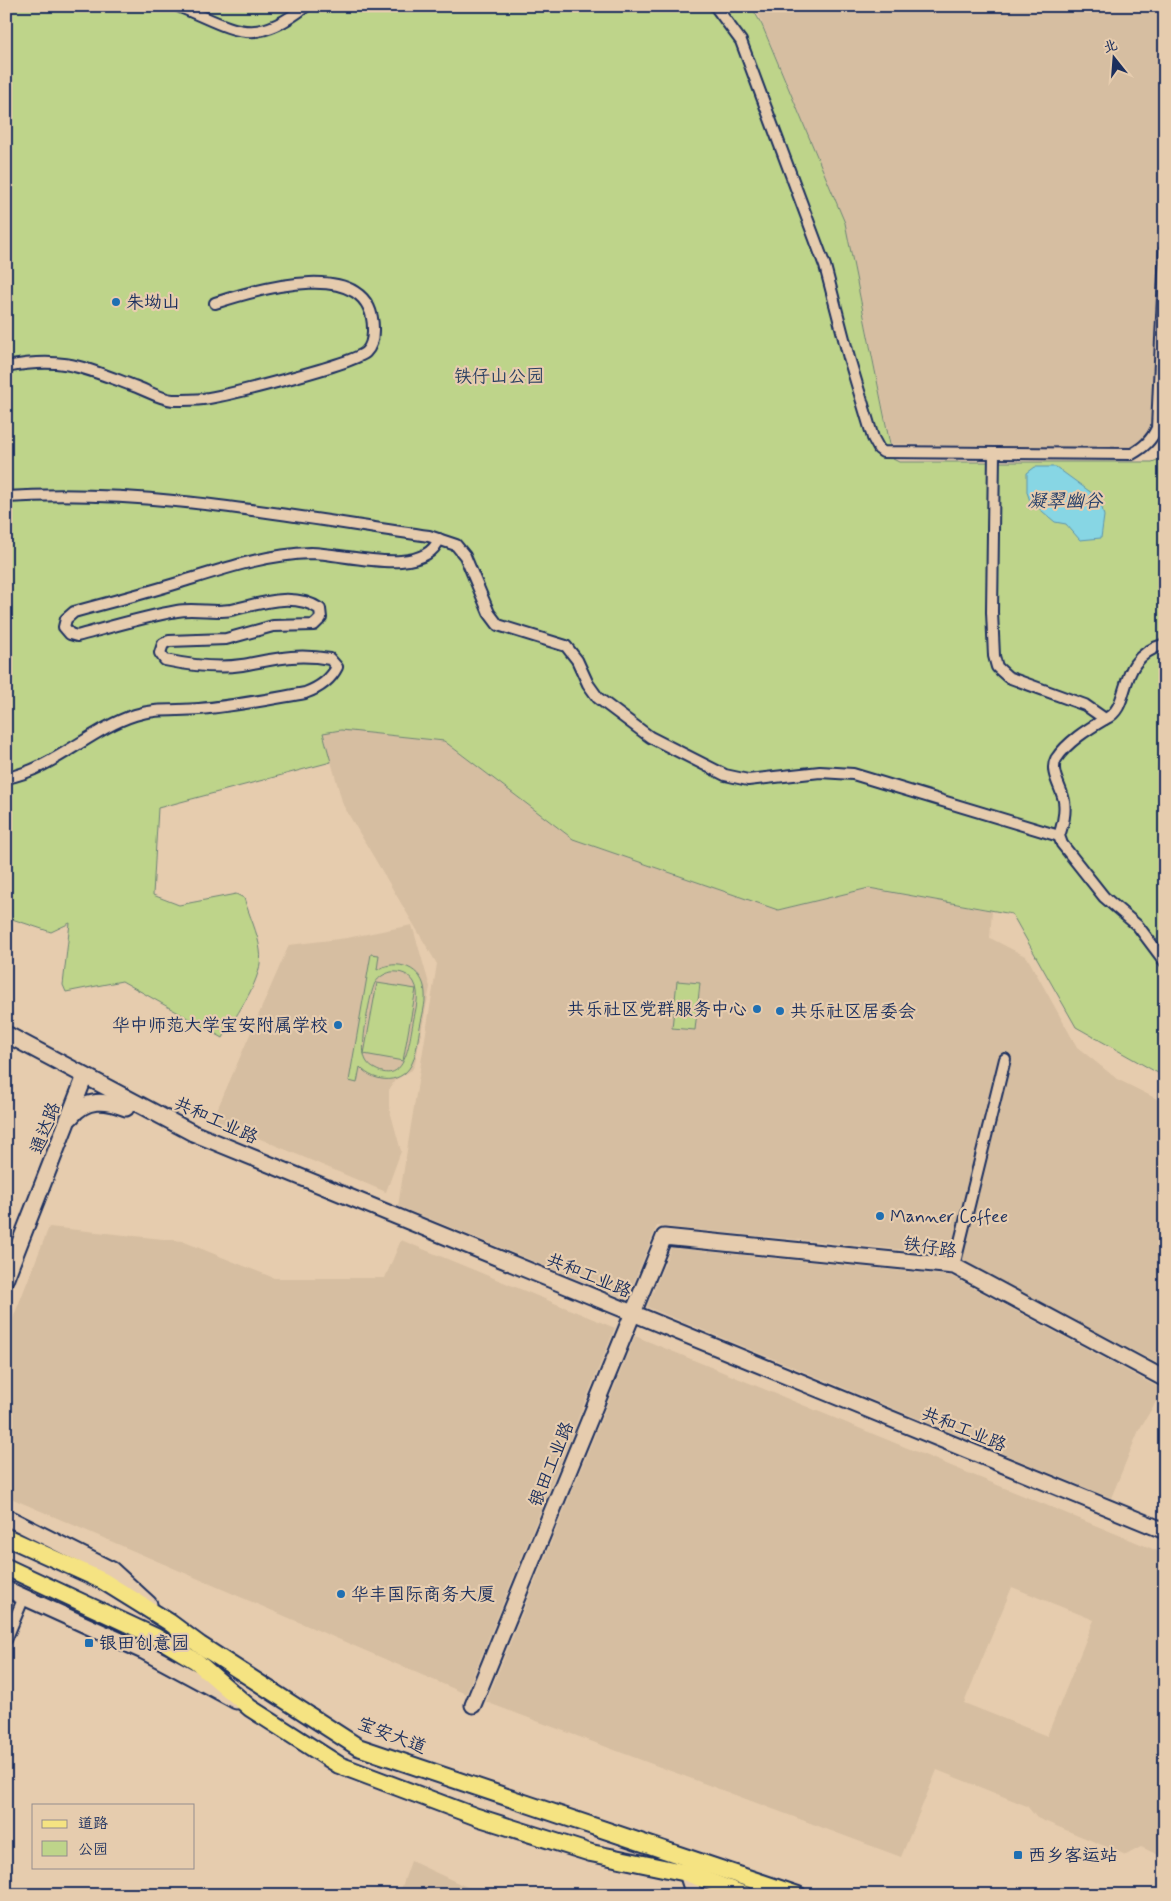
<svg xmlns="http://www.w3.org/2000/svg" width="1171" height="1901" viewBox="0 0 1171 1901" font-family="Mynerve,'LXGW WenKai TC',sans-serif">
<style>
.built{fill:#d6bea1;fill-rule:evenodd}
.green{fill:#bed48a;stroke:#6c8274;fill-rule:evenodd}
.water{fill:#87d6e4;stroke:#5c93ae}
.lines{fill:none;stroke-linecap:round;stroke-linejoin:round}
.street-casing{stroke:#1b2f5e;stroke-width:14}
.secondary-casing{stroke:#1b2f5e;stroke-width:19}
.primary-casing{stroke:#1b2f5e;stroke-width:20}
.street{stroke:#e6ccae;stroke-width:10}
.secondary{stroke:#e6ccae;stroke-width:15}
.primary{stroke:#f5e382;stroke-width:16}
.poi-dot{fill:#1f6fb2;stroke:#e6ccae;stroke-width:2}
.labels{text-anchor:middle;stroke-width:4.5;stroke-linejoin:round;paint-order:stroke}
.poi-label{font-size:18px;fill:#1b2f5e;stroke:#e6ccae;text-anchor:start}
.park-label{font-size:18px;fill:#2b4062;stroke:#e6ccae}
.street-label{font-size:18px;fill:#1b2f5e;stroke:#e6ccae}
.water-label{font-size:19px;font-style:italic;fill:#26406b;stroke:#e6ccae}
</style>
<rect width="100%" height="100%" fill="#e6ccae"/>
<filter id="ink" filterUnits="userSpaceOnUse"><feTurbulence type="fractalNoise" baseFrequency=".02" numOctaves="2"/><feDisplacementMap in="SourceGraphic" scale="10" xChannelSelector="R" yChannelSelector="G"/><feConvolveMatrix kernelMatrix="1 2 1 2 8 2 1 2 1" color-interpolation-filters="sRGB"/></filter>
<g filter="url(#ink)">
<g class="built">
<polygon points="755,6 1165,6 1165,180 1159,198 1151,424 1142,441 1128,448 891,444 845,223"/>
<polygon points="341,730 444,741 573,839 778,910 869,888 992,911 990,938 1027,957 1077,1047 1117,1079 1165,1103 1165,1367 946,1254 657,1226 627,1299 398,1206 437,964 343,805 323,732"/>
<polygon points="412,925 430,987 415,1064 412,1070 395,1080 389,1090 389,1107 401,1151 386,1192 213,1119 289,945 347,938"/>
<polygon points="49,1227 182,1241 274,1278 385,1278 401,1240 615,1328 466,1694 6,1496 6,1336"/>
<polygon points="671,1248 951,1276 1163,1390 1139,1430 1111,1498 647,1307"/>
<path d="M635,1336L1165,1554V1858L1141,1847L1126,1855L1037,1818L1027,1806L937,1770L901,1857L486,1702ZM1012,1587L1094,1620L1047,1736L964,1703Z"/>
<polygon points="411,1861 484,1895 399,1895"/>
</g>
<g class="green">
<path d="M6,6H751L762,25L845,223L893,459L899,462H1152L1160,459L1165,455V1077L1076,1027L1012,914L869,888L778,910L573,839L444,741L341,730L323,733L331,762L158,808L153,895L179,905L236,894L244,898C249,915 258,933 260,950C265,978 236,1014 223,1038L122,981L66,992L63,985L70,923L51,932L6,917Z"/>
<path d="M371,954L379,955L377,970C396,958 424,967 425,993C426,1004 422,1016 420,1027C418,1038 417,1051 413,1061C404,1085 375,1084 360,1067L357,1083L349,1081ZM391,972C400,971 409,974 414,982C421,994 415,1011 413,1023C409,1042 406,1086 375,1069C369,1066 365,1061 364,1054C361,1043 370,993 375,983C379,977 384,974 391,972Z"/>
<polygon points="677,981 700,983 695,1030 672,1028"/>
<polygon points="377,983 416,989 403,1061 364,1054"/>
</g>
<polygon class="water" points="1035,467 1056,467 1100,499 1104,516 1101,538 1080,540 1066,524 1055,522 1030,501 1027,492 1027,473"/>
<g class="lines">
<g class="street-casing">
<g id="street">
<path d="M178,6C235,29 252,49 306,6"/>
<path d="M715,6L741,41L825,266L849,358L873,438L879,449L883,452L1132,454C1144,447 1151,441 1157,428L1165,250"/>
<path d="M6,367C62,356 82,367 134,386C146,390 160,399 173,400C182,400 194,400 203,399C225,396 353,364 366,352C371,347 373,338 373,331C375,253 255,290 215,303"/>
<path d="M994,453L992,612L994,656L997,667L1008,677L1085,705L1105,719C1134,707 1113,659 1165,644"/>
<path d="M6,497C147,488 289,516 429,536L456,545L465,556L489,613L498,625L566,646L577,660L588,684L598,698L650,737L725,775L748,780L820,772L853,774L1059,836"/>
<path d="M1105,719C1088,729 1067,742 1056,759C1049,772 1062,788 1064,801C1066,813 1063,824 1059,836L1062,844L1104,897L1138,926L1165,962"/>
<path d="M6,778C54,769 90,729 135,715C157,708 177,711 199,709C235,706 270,699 305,693C319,688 330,681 337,667L330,659C296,653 275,659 242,665C217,669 189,665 165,660L160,653L163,644L169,641L226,639L273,626L314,625L321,618L320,609C293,591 259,604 231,610C214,613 195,608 177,611C143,617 110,627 77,636L70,634L64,627L66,619L74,612C110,602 146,593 181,582C223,569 267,554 311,553C344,553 424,579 439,539"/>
<polyline points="954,1266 1005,1059"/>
<polyline points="6,1640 24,1597"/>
</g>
</g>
<g class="secondary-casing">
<g id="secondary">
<polyline points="8,1035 193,1133 1165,1531"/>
<path d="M71,1117C86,1098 105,1100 126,1108"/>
<polyline points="6,1278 85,1076"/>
<polyline points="6,1517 112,1570 149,1604"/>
<polyline points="6,1589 143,1651 236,1701"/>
<polyline points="473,1705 664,1237 954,1266 1165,1379"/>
<polyline points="687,1873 694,1895"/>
</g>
</g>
<g class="primary-casing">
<g id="primary">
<polyline points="6,1537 103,1581 169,1622 200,1645 358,1747 798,1895"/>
<polyline points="6,1567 156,1637 196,1661 250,1708 339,1765 477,1817 591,1853 687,1873 745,1895"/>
</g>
</g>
<use href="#street" class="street"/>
<use href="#secondary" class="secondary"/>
<use href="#primary" class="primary"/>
</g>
</g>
<g class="poi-dot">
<circle cx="116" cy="302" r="5"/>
<circle cx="757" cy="1009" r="5"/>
<circle cx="780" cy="1011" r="5"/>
<circle cx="338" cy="1025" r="5"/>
<circle cx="880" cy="1216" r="5"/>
<circle cx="341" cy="1594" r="5"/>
<rect x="84" y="1638" width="10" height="10" rx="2.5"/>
<rect x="1013" y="1850" width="10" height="10" rx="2.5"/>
</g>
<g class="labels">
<g class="poi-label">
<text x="126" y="308">朱坳山</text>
<text x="747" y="1015" text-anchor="end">共乐社区党群服务中心</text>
<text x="790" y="1017">共乐社区居委会</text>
<text x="328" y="1031" text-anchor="end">华中师范大学宝安附属学校</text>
<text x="890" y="1222">Manner Coffee</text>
<text x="351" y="1600">华丰国际商务大厦</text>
<text x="99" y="1649">银田创意园</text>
<text x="1028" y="1861">西乡客运站</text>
</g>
<g class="park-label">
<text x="499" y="382">铁仔山公园</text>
</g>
<g class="street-label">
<text transform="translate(216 1120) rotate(24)" y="6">共和工业路</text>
<text transform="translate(45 1128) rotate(-69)" y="6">通达路</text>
<text transform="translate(930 1247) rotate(9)" y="6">铁仔路</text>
<text transform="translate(589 1275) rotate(22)" y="6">共和工业路</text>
<text transform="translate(964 1429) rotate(22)" y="6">共和工业路</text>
<text transform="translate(551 1464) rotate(-68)" y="6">银田工业路</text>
<text transform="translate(392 1735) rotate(21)" y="6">宝安大道</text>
</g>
<g class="water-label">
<text x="1065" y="507">凝翠幽谷</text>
</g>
</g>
<rect width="1171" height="1901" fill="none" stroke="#e6ccae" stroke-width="25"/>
<rect x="12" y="12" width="1146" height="1876" fill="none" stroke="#1b2f5e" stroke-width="2" filter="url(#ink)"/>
<rect x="32" y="1804" width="162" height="65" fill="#e6ccae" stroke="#958d8e"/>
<rect x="42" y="1820" width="25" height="8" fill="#f5e382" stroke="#958d8e"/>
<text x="78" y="1828" font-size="15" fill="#1b2f5e">道路</text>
<rect x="42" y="1841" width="25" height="15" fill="#bed48a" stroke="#958d8e"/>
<text x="78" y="1854" font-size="15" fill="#1b2f5e">公园</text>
<g transform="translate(1114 58) rotate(343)" stroke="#e6ccae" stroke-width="4" paint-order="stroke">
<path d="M0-4L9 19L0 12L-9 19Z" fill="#1b2f5e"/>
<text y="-8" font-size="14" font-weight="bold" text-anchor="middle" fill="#1b2f5e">北</text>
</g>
</svg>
